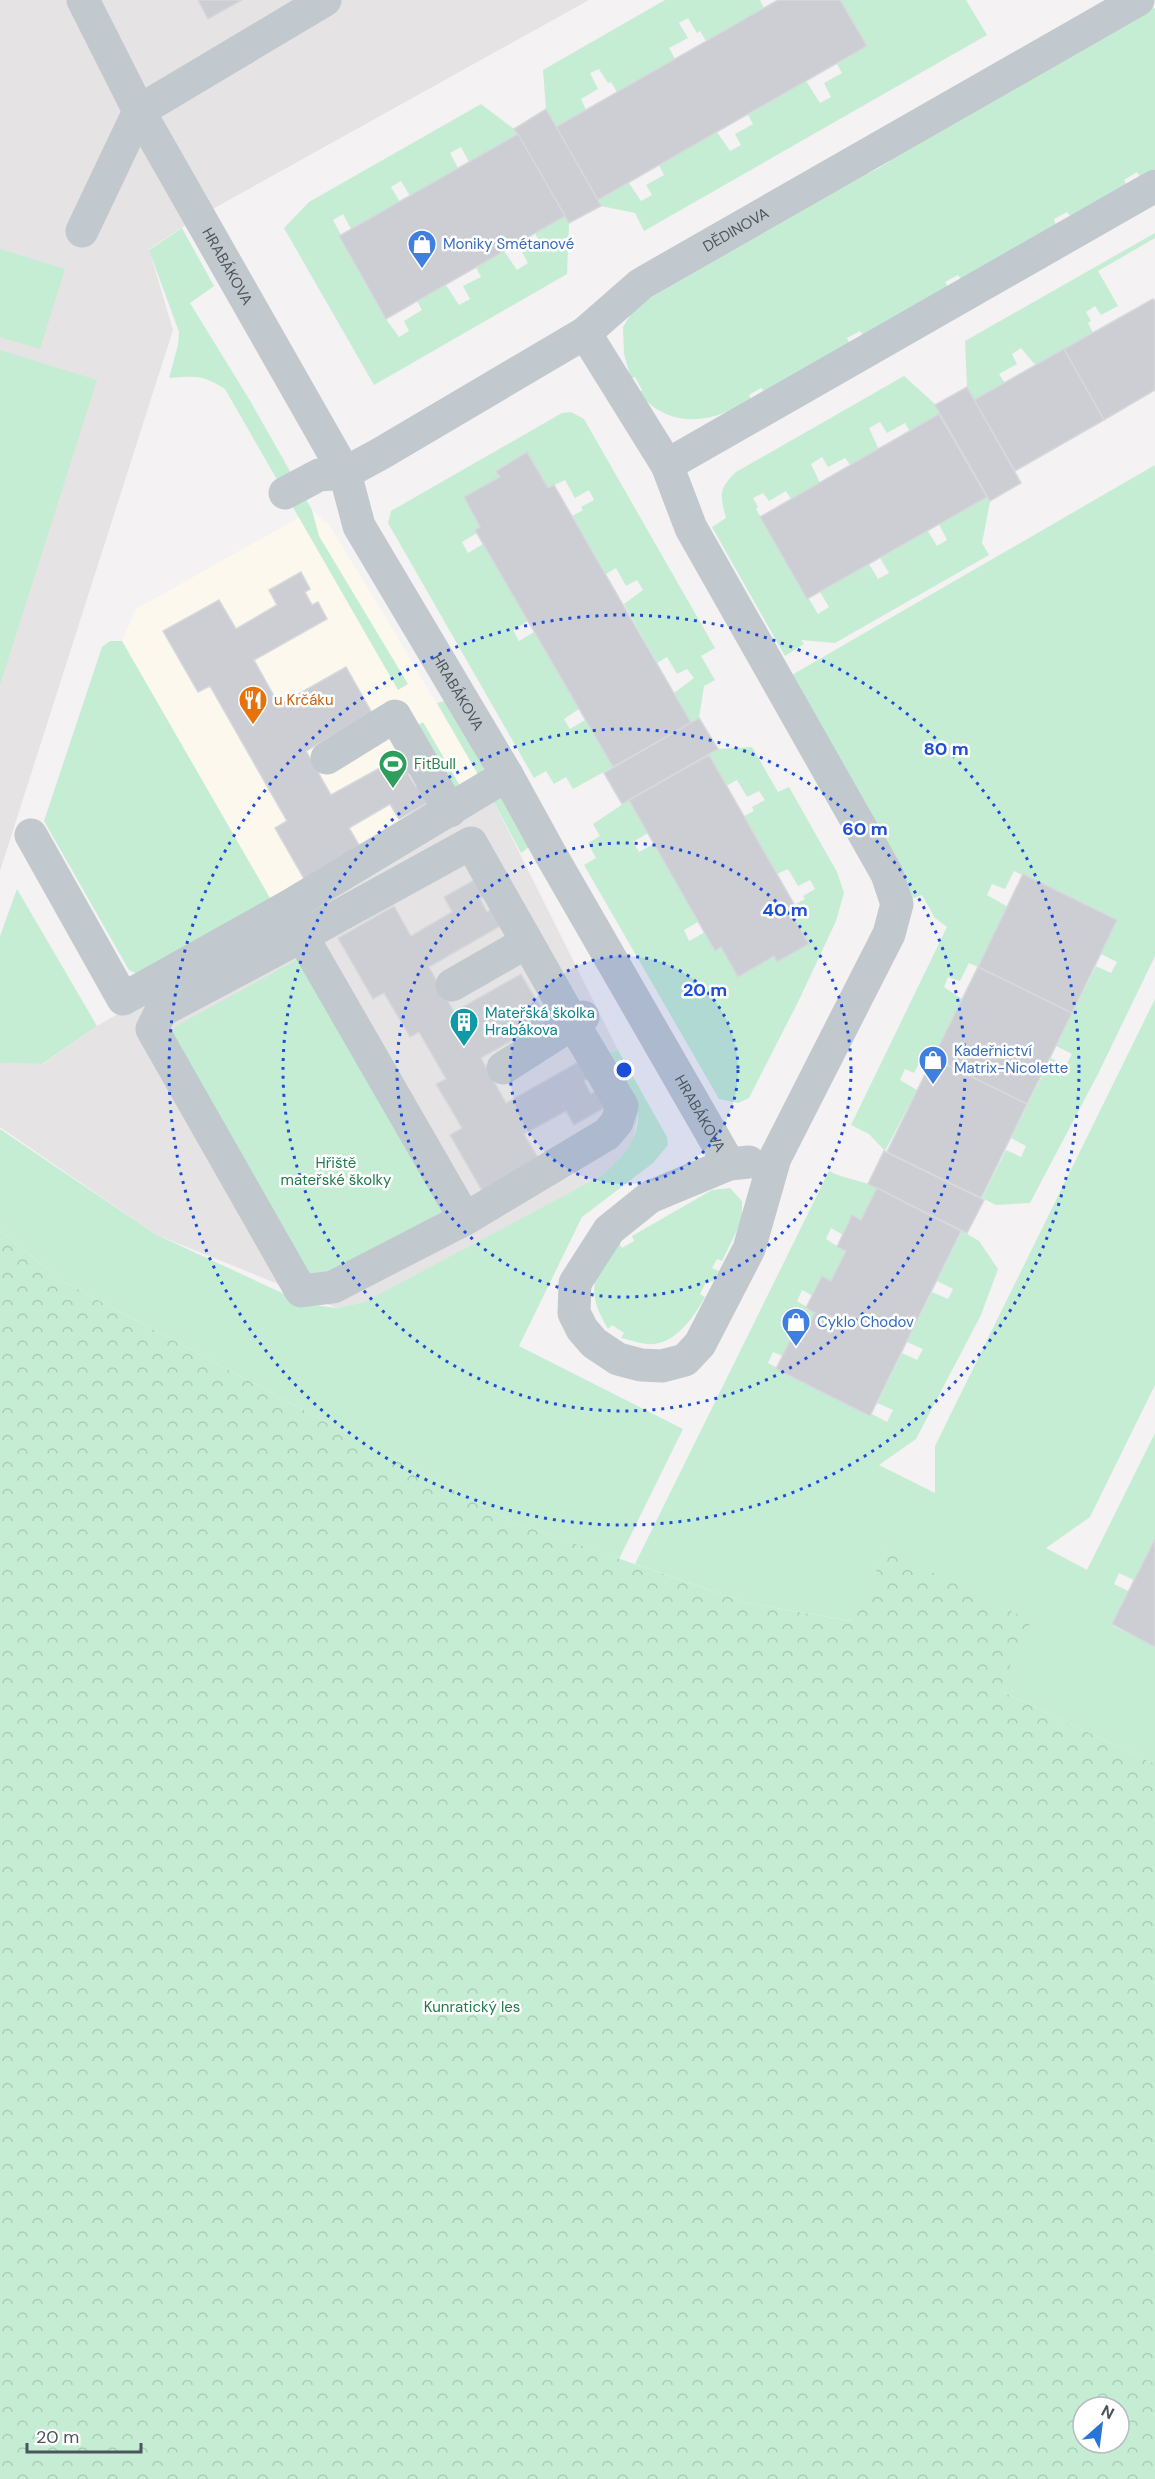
<svg xmlns="http://www.w3.org/2000/svg" width="1155" height="2479" viewBox="0 0 1155 2479" font-family="'DM Sans',sans-serif">
<style>
.commercial{fill:#fcf8ee}
.education{fill:#e5e3e3}
.green{fill:#c5edd4}
.forest{fill:url(#forest-crowns);fill-rule:evenodd}
.building{fill:#ccced4;stroke:#d6d8dc;stroke-width:1.5}
.lines{fill:none;stroke-linecap:round;stroke-linejoin:round}
.minor{stroke:#c1c9cf;stroke-width:33}
.ring{fill:none;stroke:#1d4ed8;stroke-width:3;stroke-dasharray:3 6}
.labels{text-anchor:middle;stroke-width:5;stroke-linejoin:round;paint-order:stroke}
.street-label{font-size:15px;fill:#4b555e;stroke:#fff}
.shop-label{font-size:15px;fill:#366cbe;stroke:#fff;text-anchor:start}
.food-label{font-size:15px;fill:#c56008;stroke:#fff;text-anchor:start}
.leisure-label{font-size:15px;fill:#27864d;stroke:#fff;text-anchor:start}
.culture-label{font-size:15px;fill:#0d838f;stroke:#fff;text-anchor:start}
.park-label{font-size:15px;fill:#1f7b4d;stroke:#fff}
.centre{fill:#1d4ed8;stroke:#fff;stroke-width:3}
.ring-label{font-size:18px;text-anchor:middle;font-weight:bold;fill:#1d4ed8;stroke:#fff;stroke-width:5;stroke-linejoin:round;paint-order:stroke}
</style>
<defs>
<pattern id="forest-crowns" width="20" height="18" patternUnits="userSpaceOnUse" patternTransform="scale(1.5)"><rect width="20" height="18" fill="#c5edd4"/><path d="M2 6a3 3 0 1 1 6 0M12 15a3 3 0 1 1 6 0" fill="none" stroke="#abcdb8"/></pattern>
</defs>
<rect width="100%" height="100%" fill="#f4f2f2"/>
<polygon class="commercial" points="312,510 330,526 398,638 493,800 282,919 122,641 136,609"/>
<g class="education">
<polygon points="0,0 589,0 200,216 149,249 173,330 0,871"/>
<polygon points="493,800 618,1050 608,1054 625,1092 639,1111 633,1139 621,1160 602,1176 364,1302 337,1308 155,1234 0,1127 0,1063 43,1064 97,1026 466,811"/>
</g>
<g class="green">
<polygon points="665,0 760,0 764,8 706,41 700,31 697,33 688,18 679,23 688,38 669,48 675,59 617,92 611,82 608,83 599,69 590,73 598,89 581,99 586,110 556,127 546,109 543,70"/>
<polygon points="840,0 966,0 987,35 644,231 635,213 601,206 598,200 629,183 641,201 652,195 646,185 664,175 659,165 717,132 730,151 741,145 735,134 753,124 748,115 806,81 820,103 831,97 824,83 842,73 837,64 867,46"/>
<path d="M1151,5L1155,9V169L1141,178L1137,172L1124,180L1127,185L1071,217L1067,212L1054,219L1056,225L962,280L958,275L945,282L948,287L863,336L860,331L847,338L850,344L765,392L761,388L749,395L751,400C723,416 691,428 660,411C652,407 645,399 638,393L642,390L635,377L631,379L624,354L623,327L636,306L791,217L789,212L877,169L890,161L887,156Z"/>
<polygon points="481,104 514,129 518,134 469,162 461,147 450,153 458,168 410,196 401,181 391,187 400,202 351,229 343,214 333,220 341,235 339,237 386,319 399,337 409,331 404,321 422,310 417,301 446,285 459,305 470,299 463,286 481,277 476,267 504,251 517,270 528,263 522,252 540,243 535,233 565,216 569,223 567,274 374,385 284,228 309,202"/>
<path d="M182,228L214,286L190,303L249,399L312,510L319,536L408,684L398,690L225,389C202,374 195,376 169,378L178,345L179,332L149,250Z"/>
<polygon points="1155,233 1155,238 1098,271 1118,306 1101,315 1095,306 1086,312 1091,321 1088,323 1093,333 1036,366 1021,348 1012,354 1017,364 999,374 1005,383 975,401 967,387 965,341"/>
<polygon points="0,249 65,269 40,349 0,337"/>
<polygon points="0,350 97,380 0,685"/>
<path d="M904,376L936,405L940,414L910,432L905,423L887,433L880,422L869,428L879,450L851,466L845,458L828,467L822,457L811,464L820,483L791,499L786,491L769,501L763,493L753,498L758,507L756,509L807,599H809L818,614L829,607L820,592L869,564L878,579L889,573L880,558L928,531L937,546L947,540L939,524L987,497L990,502L982,543L989,555L835,643L801,640L804,644L785,656L712,527L726,518C720,495 718,489 736,472Z"/>
<polygon points="571,412 584,419 715,648 701,656 715,680 704,686 699,718 691,723 674,693 694,678 687,669 677,674 667,657 657,663 624,604 643,590 637,580 626,586 616,568 606,574 572,516 583,510 581,507 594,500 589,490 575,498 565,480 548,488 527,452 496,470 500,477 464,497 480,527 475,530 477,533 462,542 468,553 483,544 528,621 513,630 519,641 534,632 579,709 564,719 570,729 585,720 613,767 573,789 566,777 554,784 546,771 534,778 388,523 391,511 562,413"/>
<polygon points="1155,465 1155,956 1098,1074 1030,1203 996,1205 982,1198 1006,1150 1021,1157 1026,1146 1011,1138 1051,1058 1066,1065 1072,1054 1056,1046 1096,966 1111,973 1117,962 1101,954 1117,920 1014,871 1005,889 992,884 987,895 1008,907 978,967 969,963 960,981 948,977 944,987 962,999 933,1059 924,1054 914,1073 905,1069 900,1080 917,1090 885,1151 869,1134 851,1125 947,927 935,918 922,895 897,904 778,683"/>
<polygon points="110,641 122,641 274,905 140,975 129,970 44,821 102,647"/>
<polygon points="445,701 486,762 480,778 437,703"/>
<polygon points="423,722 463,791 457,794 418,725"/>
<polygon points="752,747 778,792 789,787 837,872 844,893 836,921 799,1000 749,1098 738,1103 719,1099 584,865 596,858 588,843 600,836 593,824 629,800 648,833 633,842 639,852 654,844 698,922 684,930 689,941 705,932 715,950 721,947 738,976 774,956 777,962 809,944 788,908 805,899 803,896 815,889 810,880 798,886 788,869 777,874 744,816 754,811 752,807 765,800 759,791 747,797 737,780 726,786 709,755 718,749"/>
<polygon points="501,798 511,805 533,844 521,853 493,800"/>
<polygon points="17,889 97,1026 42,1064 0,1063 0,936"/>
<polygon points="302,957 451,1216 330,1280 307,1280 169,1036 176,1026"/>
<path d="M1155,999V1385L1090,1517L1046,1548L1087,1570L1155,1433V1541L1136,1581L1119,1573L1114,1584L1130,1592L1113,1626L1155,1646V1764L999,1690L887,1550L852,1621L748,1603L635,1564L829,1171C844,1179 862,1180 877,1188L862,1220L852,1216L843,1235L831,1228L826,1239L846,1252L832,1281L822,1277L813,1296L802,1290L797,1301L816,1313L801,1342L783,1356L773,1352L768,1363L778,1368L777,1370L870,1416L872,1414L887,1422L893,1410L877,1403L902,1353L917,1360L923,1349L907,1342L932,1292L948,1299L953,1289L937,1281L962,1231L979,1241L998,1269L981,1315L916,1439L879,1465L935,1493V1446Z"/>
<path d="M618,1050L667,1137L668,1145L653,1163L582,1217L519,1346L683,1429L619,1559L515,1523L64,1282L0,1231V1129L155,1234L306,1304L337,1308L364,1302L601,1176C621,1160 639,1140 638,1113C638,1104 613,1065 607,1054Z"/>
<path d="M730,1188L742,1201V1220L722,1261L717,1259L712,1268L719,1271L712,1282L707,1280L700,1294L705,1297C694,1316 678,1341 654,1344C643,1345 631,1340 621,1338L624,1333L612,1325L608,1329C585,1291 592,1275 619,1243L622,1248L634,1241L632,1236L712,1190Z"/>
</g>
<path class="forest" d="M0,1231L64,1282L515,1523L748,1603L851,1621L887,1550L1031,1621L999,1690L1155,1764V2479H0ZM1083,2407H1119V2443H1083Z"/>
<g class="building">
<polygon points="198,0 242,0 208,19"/>
<polygon points="778,0 840,0 867,46 598,200 556,127"/>
<polygon points="546,109 601,206 569,223 514,129"/>
<polygon points="518,134 565,216 386,319 339,236"/>
<polygon points="1153,299 1155,301 1155,390 1104,420 1064,349"/>
<polygon points="1064,349 1104,420 1015,471 974,400"/>
<polygon points="967,387 1021,483 990,501 935,405"/>
<polygon points="939,414 987,497 807,599 760,517"/>
<polygon points="527,452 548,488 554,485 691,723 613,767 475,530 480,527 464,497 500,477 496,471"/>
<polygon points="301,572 310,589 305,592 312,605 318,602 327,619 254,660 279,705 346,667 372,713 306,751 331,795 405,754 414,771 408,774 416,787 422,783 431,801 399,819 390,804 349,828 366,857 310,889 275,828 287,821 210,686 198,692 163,631 219,600 236,629 277,605 269,590"/>
<polygon points="699,718 718,749 622,804 604,773"/>
<polygon points="709,755 794,904 788,908 809,944 777,962 774,956 738,977 721,947 715,951 629,800"/>
<polygon points="1023,874 1117,920 1072,1013 978,967"/>
<polygon points="476,879 486,895 480,899 487,912 493,908 502,925 429,967 454,1012 521,974 548,1020 481,1058 506,1103 580,1061 589,1077 584,1081 591,1094 597,1090 606,1107 574,1125 566,1111 524,1134 542,1164 485,1196 450,1135 462,1128 436,1084 446,1079 419,1032 410,1037 384,993 373,999 338,938 394,906 411,936 452,912 444,897"/>
<polygon points="978,967 1072,1013 1027,1104 933,1058"/>
<polygon points="933,1058 1027,1104 981,1198 887,1152"/>
<polygon points="884,1151 984,1200 967,1233 868,1184"/>
<polygon points="877,1188 961,1231 870,1416 776,1369 792,1337 801,1342 815,1313 806,1308 822,1276 831,1281 846,1251 837,1247 852,1215 861,1220"/>
<polygon points="1155,1539 1155,1647 1112,1624"/>
</g>
<g class="lines">
<g class="minor">
<path id="s1" d="M83,0L139,111L345,473L359,526L507,775L551,855L729,1164L749,1162"/>
<polyline points="82,231 139,111 325,0"/>
<polyline points="585,333 667,465 691,528 887,874 897,904 889,934 775,1158 749,1249 700,1344 685,1360 662,1366 641,1365 618,1359 594,1343 582,1329 574,1313 575,1283 609,1230 650,1197 729,1164"/>
<polyline points="667,465 1155,186"/>
<path id="s2" d="M285,493L319,475L345,473L380,454L585,333L641,284L1138,0"/>
<polyline points="327,758 395,716 450,811"/>
<polyline points="31,835 123,999 291,905 507,775"/>
<polyline points="302,936 161,1011 152,1029 301,1291 333,1287 465,1219"/>
<polyline points="452,985 527,942"/>
<polyline points="503,1068 573,1023 622,1106 617,1122 607,1134 465,1219 302,936 471,843 573,1023 583,1017"/>
</g>
</g>
<circle cx="624" cy="1070" r="114" fill="#1d4ed8" fill-opacity=".12"/>
<g class="ring">
<circle cx="624" cy="1070" r="114"/>
<circle cx="624" cy="1070" r="227"/>
<circle cx="624" cy="1070" r="341"/>
<circle cx="624" cy="1070" r="455"/>
</g>
<defs>
<g id="shop-pin" transform="scale(1.5)"><path d="M0 17L-7.5 6A9.5 9.5 0 1 1 7.5 6Z" fill="#3f7fe0" stroke="#fff"/><path d="M-5-2.5h2.3a2.7 3.5 0 0 1 5.4 0H5L5.5 6h-11ZM-1.5-2.5h3a1.5 2.3 0 0 0-3 0Z" fill="#fff"/></g>
<g id="restaurant-pin" transform="scale(1.5)"><path d="M0 17L-7.5 6A9.5 9.5 0 1 1 7.5 6Z" fill="#e8710a" stroke="#fff"/><path d="M-5-6h1v4h1v-4h1v4h1v-4h1v5L-1.5 .5V6h-2V.5L-5-1ZM5-6V6H3V1.5H1.5Q1.5-4 5-6Z" fill="#fff"/></g>
<g id="stadium-pin" transform="scale(1.5)"><path d="M0 17L-7.5 6A9.5 9.5 0 1 1 7.5 6Z" fill="#2e9e5b" stroke="#fff"/><path d="M0-5a6.5 5 0 1 0 0 10a6.5 5 0 1 0 0-10ZM-3.5-1.8h7v3.6h-7Z" fill="#fff"/></g>
<g id="building-pin" transform="scale(1.5)"><path d="M0 17L-7.5 6A9.5 9.5 0 1 1 7.5 6Z" fill="#0f9aa8" stroke="#fff"/><path d="M-4-6H4V6H1V3H-1V6H-4ZM-2.5-4.3h1.7v1.8h-1.7ZM.8-4.3h1.7v1.8H.8ZM-2.5-1h1.7V.8h-1.7ZM.8-1h1.7V.8H.8Z" fill="#fff"/></g>
</defs>
<g fill-rule="evenodd">
<use href="#shop-pin" x="422" y="244"/>
<use href="#restaurant-pin" x="253" y="700"/>
<use href="#stadium-pin" x="393" y="764"/>
<use href="#building-pin" x="464" y="1022"/>
<use href="#shop-pin" x="933" y="1060"/>
<use href="#shop-pin" x="796" y="1322"/>
</g>
<g class="labels">
<g class="street-label">
<text dy="5" stroke="none"><textPath href="#s2" startOffset="526">DĚDINOVA</textPath></text>
<text dy="5" stroke="none"><textPath href="#s1" startOffset="303">HRABÁKOVA</textPath></text>
<text dy="5" stroke="none"><textPath href="#s1" startOffset="789">HRABÁKOVA</textPath></text>
<text dy="5" stroke="none"><textPath href="#s1" startOffset="1275">HRABÁKOVA</textPath></text>
</g>
<g class="shop-label">
<text x="443" y="249">Moniky Smétanové</text>
<text x="954" y="1056">Kadeřnictví<tspan x="954" dy="17">Matrix-Nicolette</tspan></text>
<text x="817" y="1327">Cyklo Chodov</text>
</g>
<g class="food-label">
<text x="274" y="705">u Krčáku</text>
</g>
<g class="leisure-label">
<text x="414" y="769">FitBull</text>
</g>
<g class="culture-label">
<text x="485" y="1018">Mateřská školka<tspan x="485" dy="17">Hrabákova</tspan></text>
</g>
<g class="park-label">
<text x="336" y="1168">Hřiště<tspan x="336" dy="17">mateřské školky</tspan></text>
<text x="472" y="2012">Kunratický les</text>
</g>
</g>
<circle cx="624" cy="1070" r="9" class="centre"/>
<g class="ring-label">
<text x="946" y="755">80 m</text>
<text x="865" y="835">60 m</text>
<text x="785" y="916">40 m</text>
<text x="705" y="996">20 m</text>
</g>
<g transform="translate(1101 2425) rotate(28)"><circle r="28" fill="#ffffff" stroke="#b7bbbf" stroke-width="1.5"/>
<path d="M0-4.5L10 22L0 15L-10 22Z" fill="#2875d7"/>
<text y="-9" font-size="16" font-weight="bold" text-anchor="middle" fill="#4b555e">N</text>
</g>
<path d="M27 2443v9h114v-9" fill="none" stroke="#4b555e" stroke-width="3"/>
<text x="36" y="2443" font-size="18" fill="#4b555e" stroke="#ffffff" stroke-width="4.5" paint-order="stroke">20 m</text>
</svg>
